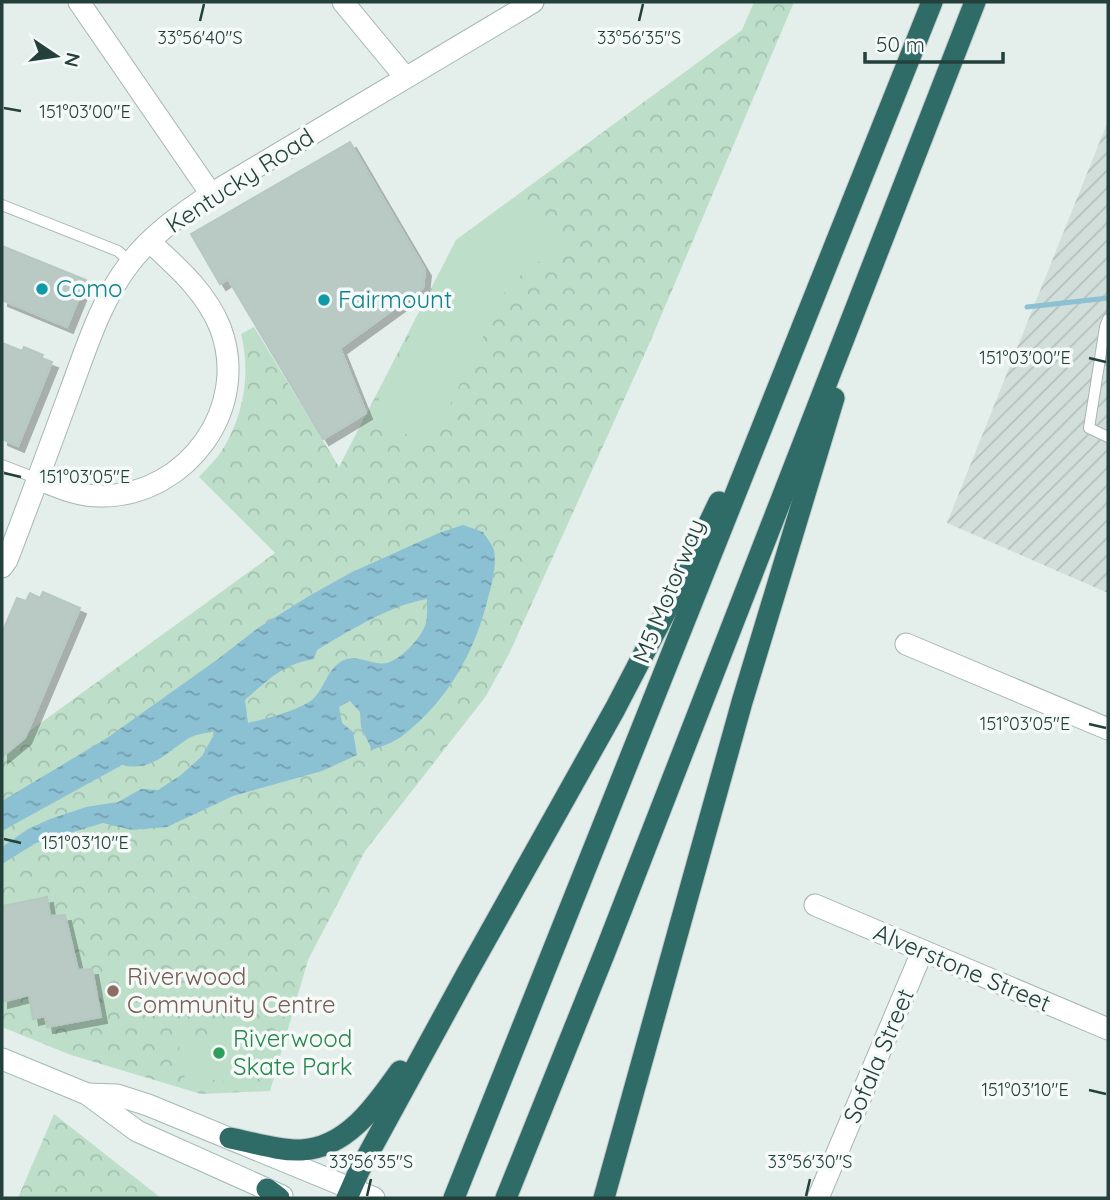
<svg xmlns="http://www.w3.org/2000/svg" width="1110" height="1200" viewBox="0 0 1110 1200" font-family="Quicksand,sans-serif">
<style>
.industrial{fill:url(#industrial-furrows)}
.forest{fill:url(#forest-crowns)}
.garden{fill:#bddfca}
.water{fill:url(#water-ripples);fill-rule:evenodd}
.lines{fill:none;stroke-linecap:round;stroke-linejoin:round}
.stream{stroke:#8cc0d3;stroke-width:5}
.building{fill:#b9c9c4;stroke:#b6c8c2;stroke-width:2;filter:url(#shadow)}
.lane-casing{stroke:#a6b6b3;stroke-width:12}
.street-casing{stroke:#a6b6b3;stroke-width:23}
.secondary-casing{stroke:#a2bab4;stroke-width:23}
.highway-casing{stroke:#c1cac8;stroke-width:23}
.lane{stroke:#fff;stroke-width:10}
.street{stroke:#fff;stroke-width:21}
.secondary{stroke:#fff;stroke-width:21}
.highway{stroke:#2f6c67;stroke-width:21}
.ticks{fill:none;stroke:#23403b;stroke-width:2.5}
.culture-dot{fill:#0f9aa8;stroke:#f5faf8;stroke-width:2.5}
.education-dot{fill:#8d6e63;stroke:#f5faf8;stroke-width:2.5}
.leisure-dot{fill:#2e9e5b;stroke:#f5faf8;stroke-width:2.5}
.labels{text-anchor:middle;stroke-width:7;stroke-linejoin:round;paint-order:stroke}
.street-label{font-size:24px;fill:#23403b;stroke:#f5faf8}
.culture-label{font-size:24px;fill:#0d838f;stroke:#f5faf8;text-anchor:start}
.education-label{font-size:24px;fill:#785e54;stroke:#f5faf8;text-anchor:start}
.leisure-label{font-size:24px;fill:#27864d;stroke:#f5faf8;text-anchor:start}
.ticks-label{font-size:18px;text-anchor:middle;fill:#23403b;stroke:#f5faf8;stroke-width:7;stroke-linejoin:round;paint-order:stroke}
</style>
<defs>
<pattern id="industrial-furrows" width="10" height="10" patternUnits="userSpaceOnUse" patternTransform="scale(1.75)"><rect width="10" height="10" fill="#d2deda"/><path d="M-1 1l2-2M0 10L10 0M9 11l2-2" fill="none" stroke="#b4c0bc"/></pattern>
<pattern id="forest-crowns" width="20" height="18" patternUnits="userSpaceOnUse" patternTransform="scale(1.75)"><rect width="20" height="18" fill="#bddfca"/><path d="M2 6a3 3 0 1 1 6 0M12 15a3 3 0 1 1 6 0" fill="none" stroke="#a2c0ae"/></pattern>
<pattern id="water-ripples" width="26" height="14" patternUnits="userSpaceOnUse" patternTransform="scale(1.75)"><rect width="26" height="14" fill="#8cc0d3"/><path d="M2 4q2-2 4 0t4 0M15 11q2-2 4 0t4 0" fill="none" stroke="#729dac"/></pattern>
<filter id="shadow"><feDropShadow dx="6" dy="6" stdDeviation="0" flood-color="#0004"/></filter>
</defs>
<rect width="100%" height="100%" fill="#e4eeeb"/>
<polygon class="industrial" points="1108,121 1108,593 947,523"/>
<g class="forest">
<path d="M754,2H794L650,342L509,654L486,696L365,851L308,960L270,1091L201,1094L71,1055L2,1027V751L275,553L199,477C206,469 215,461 221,452C244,416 251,374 241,334L254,327L339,467L456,240L742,30Z"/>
<polygon points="54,1114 161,1198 18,1198"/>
</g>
<g class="garden">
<polygon points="525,199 560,246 508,285 430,446 371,416 456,240"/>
<path d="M250,1019C255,1042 267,1067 251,1088H240L219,1079L186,1085L178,1041L218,1033L217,1026Z"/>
</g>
<path class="water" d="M463,525L483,532C486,537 492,544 494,550C497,565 492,583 488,598C475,652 447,702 402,736C393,743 382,746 372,750L361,727L360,712L350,701L339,707L342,723L353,732L357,755L322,771L233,796L167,827L132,830L103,823L36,843L2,864V847L28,829L50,819L86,807L118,802L141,789L158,790L181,775L202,756L216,731C208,733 196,734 189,738C165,753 152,772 122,765L2,831V801L107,738L218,659L258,628L309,596L352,572L439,533ZM427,599C427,607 428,618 425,626C419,640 401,659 387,663C372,666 359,654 344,660C328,667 325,687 314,698C302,710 265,719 248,723L245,700C268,680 283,664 314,659L317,650C351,630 388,606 427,599Z"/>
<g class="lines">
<polyline class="stream" points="1027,307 1108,298"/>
</g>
<g class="building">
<polygon points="350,142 425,270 423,288 340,348 366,413 323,439 228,279 220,284 191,234"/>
<polygon points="2,246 86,280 67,327 2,300"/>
<polygon points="2,343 22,351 24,347 43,355 41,358 52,362 18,446 2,439"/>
<polygon points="43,592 80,608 25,738 2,757 2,633 17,598 26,601 30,593 40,598"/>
<polygon points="47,897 50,916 65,915 78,970 92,969 101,1017 47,1027 45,1016 33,1019 29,995 2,1002 2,906"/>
</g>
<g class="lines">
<g class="lane-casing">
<g id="lane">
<polyline points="2,205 118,251 130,262"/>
<polyline points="1108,319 1105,327 1089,428 1108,437"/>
<polyline points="2,465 38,479"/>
</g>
</g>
<g class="street-casing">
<g id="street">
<polyline points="79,2 211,194"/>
<polyline points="343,2 405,77"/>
<path d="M38,479C60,488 80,497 104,496C188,494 251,407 220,327C206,292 177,267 150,242"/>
<path d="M2,567L7,560C29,503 50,446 71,389C87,346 101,300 130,263C152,234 182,214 211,194L533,2"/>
<polyline points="906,644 1108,729"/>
<polyline points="815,905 1108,1029"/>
<polyline points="818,1198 922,952"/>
</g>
</g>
<g class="secondary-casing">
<g id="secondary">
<polyline points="2,1059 87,1094 137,1131 282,1196"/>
<polyline points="87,1094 117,1095 148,1105 374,1198"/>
</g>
</g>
<g class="highway-casing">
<g id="highway">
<path d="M230,1138C252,1142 278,1151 301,1150C347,1148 376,1105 400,1071"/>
<polyline points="267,1189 279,1198"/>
<polyline points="347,1198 359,1171 466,975 615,709 678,588 719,502"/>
<polyline points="454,1198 932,2"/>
<polyline points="506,1198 605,952 975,2"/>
<polyline points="604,1198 742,702 834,398"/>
</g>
</g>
<use href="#lane" class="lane"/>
<use href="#street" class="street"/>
<use href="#secondary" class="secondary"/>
<use href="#highway" class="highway"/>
</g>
<path class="ticks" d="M200,21L204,4M639,21L643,4M4,108L21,111M1089,358L1106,362M4,473L21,477M1089,724L1106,728M4,839L21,843M1089,1090L1106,1094M367,1196L371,1179M806,1196L810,1179"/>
<g class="culture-dot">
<circle cx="42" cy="289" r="7"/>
<circle cx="324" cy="300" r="7"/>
</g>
<circle class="education-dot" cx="113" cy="991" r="7"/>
<circle class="leisure-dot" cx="219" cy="1053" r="7"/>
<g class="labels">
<g class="street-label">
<text transform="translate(240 181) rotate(-33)" y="8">Kentucky Road</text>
<text transform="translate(669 591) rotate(-68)" y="8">M5 Motorway</text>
<text transform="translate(962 968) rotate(23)" y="8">Alverstone Street</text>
<text transform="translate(879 1056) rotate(-67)" y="8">Sofala Street</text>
</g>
<g class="culture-label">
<text x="56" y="297">Como</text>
<text x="338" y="308">Fairmount</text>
</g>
<g class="education-label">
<text x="127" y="985">Riverwood<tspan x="127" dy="28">Community Centre</tspan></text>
</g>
<g class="leisure-label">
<text x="233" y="1047">Riverwood<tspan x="233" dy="28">Skate Park</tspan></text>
</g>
</g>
<g class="ticks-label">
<text x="200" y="44">33°56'40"S</text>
<text x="639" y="44">33°56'35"S</text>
<text x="85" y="118">151°03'00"E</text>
<text x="1025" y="364">151°03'00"E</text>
<text x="85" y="483">151°03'05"E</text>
<text x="1025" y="730">151°03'05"E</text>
<text x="85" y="849">151°03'10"E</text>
<text x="1025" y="1096">151°03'10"E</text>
<text x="371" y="1168">33°56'35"S</text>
<text x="810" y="1168">33°56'30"S</text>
</g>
<rect width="1110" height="1200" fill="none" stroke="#23403b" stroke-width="7"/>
<g transform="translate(56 56) rotate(103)" stroke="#f5faf8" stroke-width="5" paint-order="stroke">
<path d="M0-5L12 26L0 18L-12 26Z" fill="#23403b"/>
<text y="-10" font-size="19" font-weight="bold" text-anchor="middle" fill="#23403b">N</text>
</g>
<path d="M865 52v10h138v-10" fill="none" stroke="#23403b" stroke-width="3.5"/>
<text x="876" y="52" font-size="21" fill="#23403b" stroke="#f5faf8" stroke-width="5" paint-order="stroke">50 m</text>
</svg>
